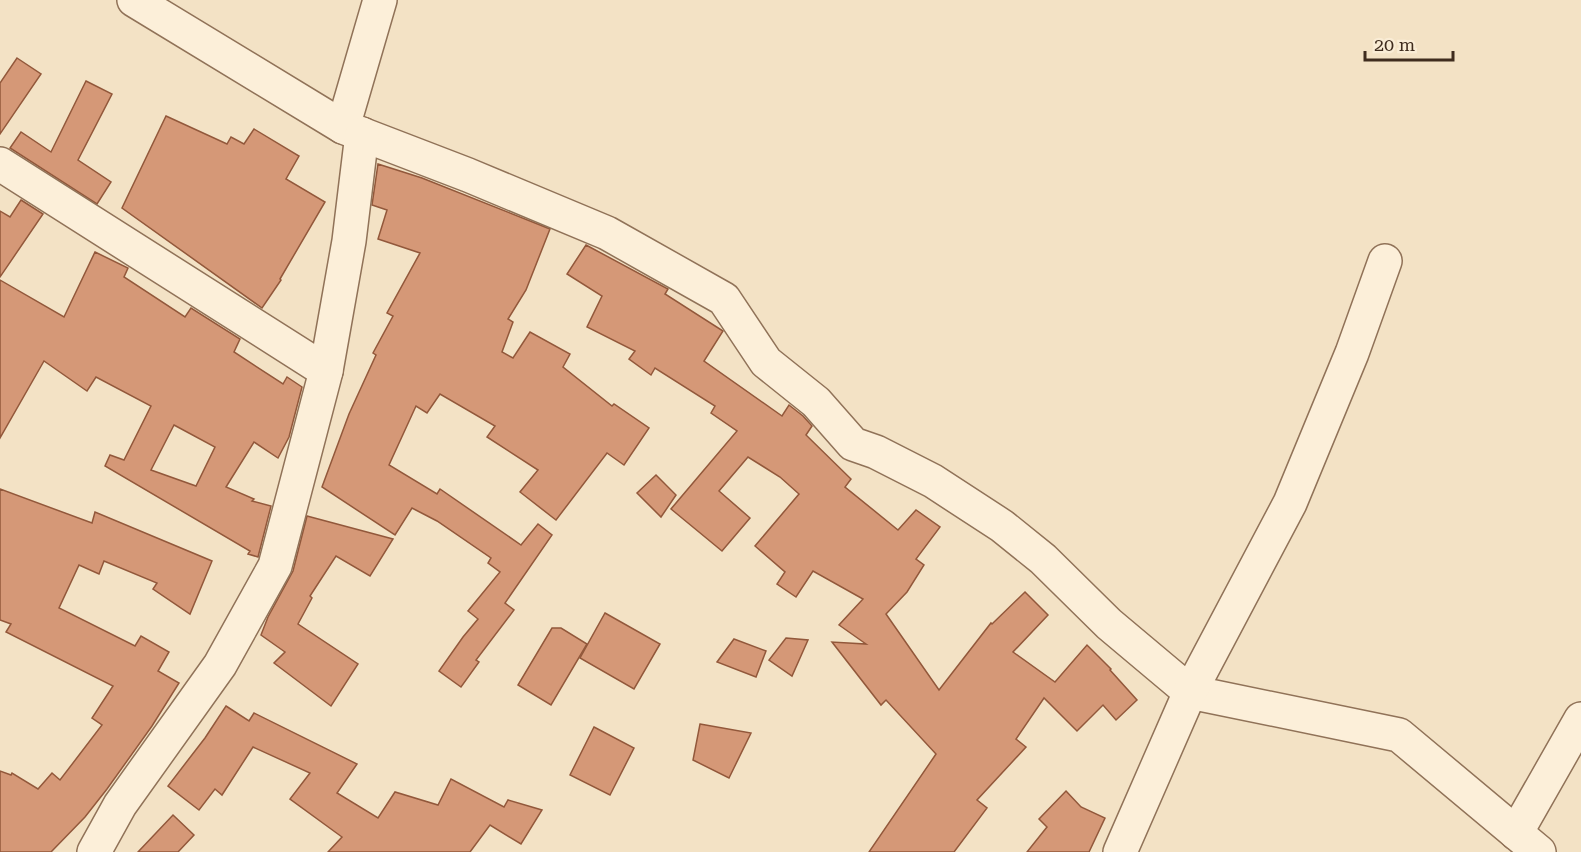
<svg xmlns="http://www.w3.org/2000/svg" width="1581" height="852" viewBox="0 0 1581 852" font-family="'Roboto Serif',serif">
<style>
.building{fill:#d59877;stroke:#92583b;stroke-width:1.5;fill-rule:evenodd}
.lines{fill:none;stroke-linecap:round;stroke-linejoin:round}
.minor-casing{stroke:#907258;stroke-width:36}
.minor{stroke:#fcefd9;stroke-width:33}
</style>
<rect width="100%" height="100%" fill="#f3e2c5"/>
<g class="building">
<polygon points="17,58 41,74 0,134 0,83"/>
<polygon points="86,81 112,94 78,160 111,182 97,204 10,148 21,132 51,152"/>
<polygon points="166,116 227,144 231,137 244,144 254,129 299,156 286,179 325,202 280,279 281,280 262,308 122,208"/>
<polygon points="378,164 422,178 550,229 526,290 508,319 513,322 502,352 513,358 530,332 570,354 563,367 612,406 614,404 649,428 624,465 607,453 556,520 520,492 538,470 487,437 495,426 440,394 427,413 416,406 389,465 437,494 440,489 521,545 538,524 552,535 505,603 514,610 476,660 479,662 461,687 439,671 463,637 478,619 468,611 500,572 488,563 491,558 437,521 412,508 395,535 322,487 349,414 376,355 373,353 393,316 387,313 420,253 378,239 387,210 372,205"/>
<polygon points="21,200 43,214 0,277 0,211 10,217"/>
<polygon points="586,245 668,289 665,294 723,331 704,361 782,416 789,405 803,416 812,426 806,435 851,479 845,487 898,530 916,510 940,527 916,559 924,565 907,592 886,614 939,690 991,623 992,624 1025,592 1048,615 1013,652 1055,682 1087,645 1111,669 1110,670 1137,700 1116,720 1103,705 1077,731 1044,698 1016,739 1026,747 977,800 987,808 954,852 869,852 936,754 886,700 881,705 832,642 866,644 839,625 863,599 813,571 796,597 777,584 785,572 755,546 799,494 780,477 748,457 719,491 750,518 722,551 671,509 737,431 711,413 715,406 655,368 651,375 629,359 635,351 587,327 602,296 567,274"/>
<path d="M95,252L128,268L124,277L185,317L191,308L240,339L234,352L283,384L287,377L302,387L289,437L278,458L254,442L226,487L254,499L252,501L271,506L258,557L248,554L250,551L105,466L110,455L124,460L151,406L96,377L87,391L44,361L0,438V280L64,317ZM174,425L215,447L196,486L151,470Z"/>
<polygon points="656,475 676,495 661,517 637,493"/>
<polygon points="0,489 92,523 95,512 212,561 190,614 153,589 157,583 104,561 99,574 79,565 59,608 135,646 141,636 169,652 158,671 179,683 152,726 107,789 85,817 51,852 0,852 0,771 11,775 12,773 38,789 52,773 60,780 102,725 92,718 113,686 6,632 11,624 0,620"/>
<polygon points="307,516 393,539 370,576 336,556 310,596 312,598 298,624 358,664 331,706 274,663 285,652 261,635 268,617 293,571"/>
<polygon points="605,613 660,644 634,689 580,658"/>
<polygon points="552,628 561,628 587,644 551,705 518,685"/>
<polygon points="786,638 808,640 792,676 769,660"/>
<polygon points="734,639 766,651 756,677 717,662"/>
<polygon points="226,706 249,721 254,713 357,764 337,793 378,818 395,792 438,805 451,779 504,807 508,800 542,810 521,844 490,825 470,852 328,852 342,837 290,799 310,773 253,747 222,795 215,789 199,810 168,786 205,738"/>
<polygon points="700,724 751,733 729,778 693,760"/>
<polygon points="594,727 634,748 610,795 570,775"/>
<polygon points="1066,791 1081,807 1105,818 1089,852 1027,852 1047,827 1039,819"/>
<polygon points="173,815 194,835 178,852 138,852"/>
</g>
<g class="lines">
<g class="minor-casing">
<g id="minor">
<polyline points="134,0 343,127 468,175 607,233 724,299 766,362 816,402 853,444 876,452 933,481 1002,526 1043,559 1109,624 1190,692 1399,735 1539,852"/>
<polyline points="343,127 380,0"/>
<polyline points="0,164 326,371"/>
<polyline points="1516,833 1581,719"/>
<polyline points="94,852 120,805 220,665 275,566 326,371 349,241 362,134"/>
<polyline points="1120,852 1190,692 1290,503 1352,353 1385,261"/>
</g>
</g>
<use href="#minor" class="minor"/>
</g>
<path d="M1365 51v9h88v-9" fill="none" stroke="#3f2c1e" stroke-width="3"/>
<text x="1374" y="51" font-size="18" fill="#3f2c1e" stroke="#f9ecd5" stroke-width="4.5" paint-order="stroke">20 m</text>
</svg>
